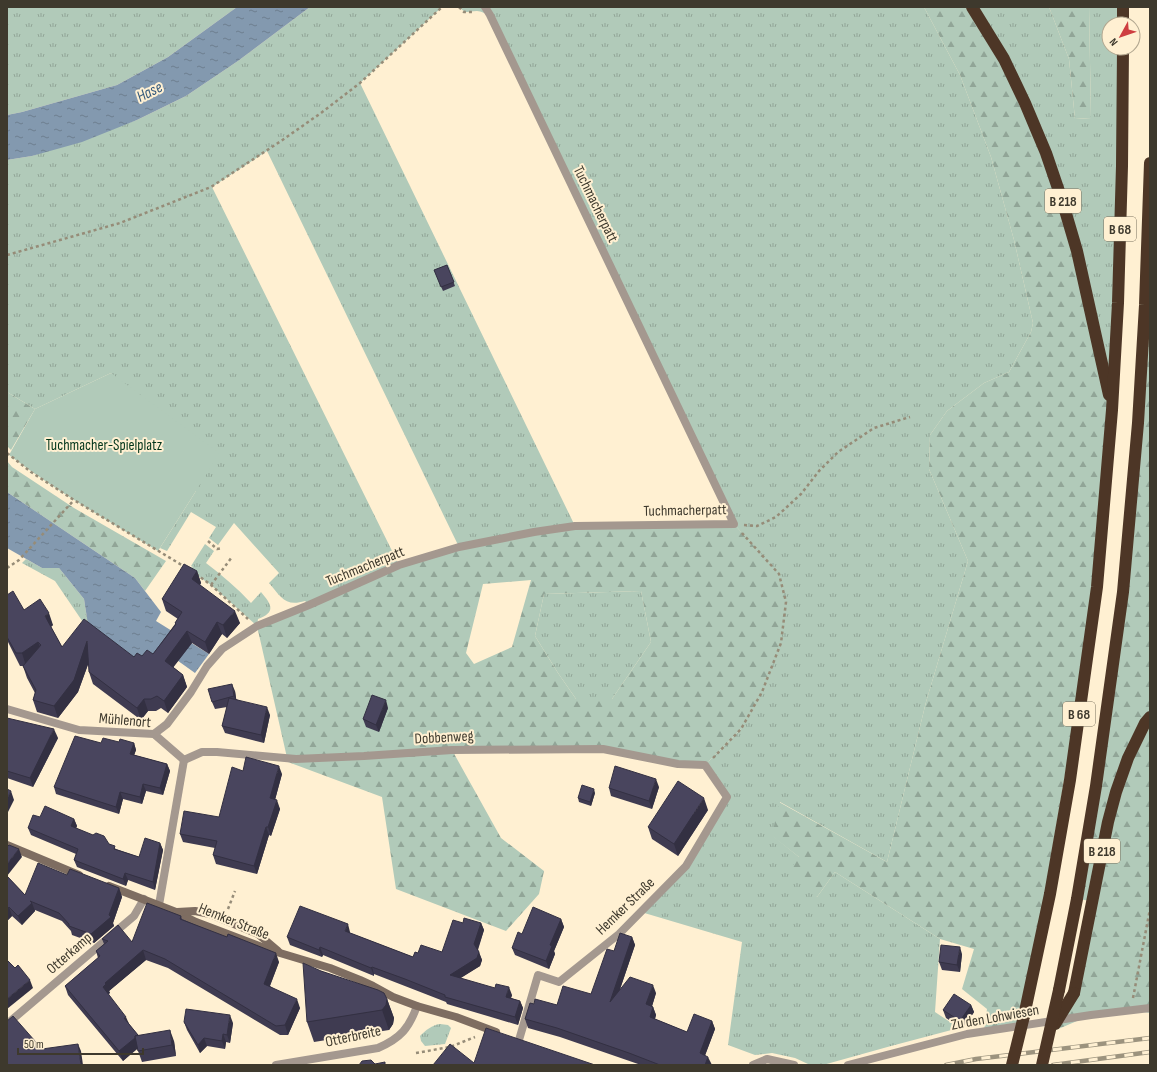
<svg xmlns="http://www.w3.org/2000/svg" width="1157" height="1072" viewBox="0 0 1157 1072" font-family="'Sofia Sans Condensed',sans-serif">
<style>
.grass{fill:url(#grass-tufts)}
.forest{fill:url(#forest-firs);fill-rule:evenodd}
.park{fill:#b1cab9}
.water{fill:url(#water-ripples)}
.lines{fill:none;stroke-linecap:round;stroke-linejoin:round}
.path{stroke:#968c78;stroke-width:2.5;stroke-dasharray:3 3;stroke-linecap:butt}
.lane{stroke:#a4988f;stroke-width:8}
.street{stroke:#a4988f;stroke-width:8}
.secondary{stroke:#7e6d61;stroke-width:8}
.highway{stroke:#4d3626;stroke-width:12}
.rail-casing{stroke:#9c937e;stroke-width:4.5}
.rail{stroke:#fff0d2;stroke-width:3;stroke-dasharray:9;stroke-linecap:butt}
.highway-bridge{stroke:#4d3626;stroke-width:12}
.wall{fill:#3f3b51}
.shaded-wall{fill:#333042}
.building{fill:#49455e;stroke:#333042}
.labels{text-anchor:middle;stroke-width:4;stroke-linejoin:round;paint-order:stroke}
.shield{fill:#fff0d2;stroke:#78705e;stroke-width:1}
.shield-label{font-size:14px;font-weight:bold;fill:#3e392d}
.street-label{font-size:15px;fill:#3e392d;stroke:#fff0d2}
.park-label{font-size:15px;fill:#00341a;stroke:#fff0d2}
.water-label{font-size:16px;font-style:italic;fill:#355a7d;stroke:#fff0d2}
</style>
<defs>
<pattern id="grass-tufts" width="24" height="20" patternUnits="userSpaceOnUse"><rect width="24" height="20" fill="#b1cab9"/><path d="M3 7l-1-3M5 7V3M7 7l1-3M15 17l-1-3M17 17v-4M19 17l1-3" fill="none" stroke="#91a597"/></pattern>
<pattern id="forest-firs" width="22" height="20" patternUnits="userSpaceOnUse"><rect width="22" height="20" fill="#b1cab9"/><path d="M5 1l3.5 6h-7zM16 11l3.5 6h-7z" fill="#91a597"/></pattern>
<pattern id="water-ripples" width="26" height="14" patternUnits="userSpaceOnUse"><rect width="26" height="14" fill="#8399af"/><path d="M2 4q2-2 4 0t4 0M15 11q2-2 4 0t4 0" fill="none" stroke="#6d7e8f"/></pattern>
</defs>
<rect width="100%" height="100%" fill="#fff0d2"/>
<g class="grass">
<polygon points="7,7 237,7 168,57 117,85 22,112 7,115"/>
<path d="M310,7H442L360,83L575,526L459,547L267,151L212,187L399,565L309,605L305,601C285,607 281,597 269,583L279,573L234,523L218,545L209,538L216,527L191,512L167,551L160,548L196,491L111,373L35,409L7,392V160L32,156L137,120L186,96L238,61Z"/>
<path d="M459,7H924L960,75L991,157L1014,240L1033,323L1031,332L1009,372L984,383L947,411L930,435L929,469L968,561L926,702L887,862L780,802L773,836L799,857L817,897L835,872L940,939L935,1012L959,1028L891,1046L823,1065L808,1064L795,1058L772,1053L755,1055L728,1045L742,942L641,912L686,866L727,797L705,765L741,729L778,574L734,524L490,15C486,14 481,11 477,11C467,11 467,15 459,7Z"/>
<polygon points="972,7 1049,7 1069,59 1075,119 1091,118 1089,7 1123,7 1123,24 1109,24 1109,48 1123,48 1112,410"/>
<path d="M205,544L214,551L206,563C222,575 237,588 251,603L261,592C272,605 276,612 258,619L257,626L211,585L188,569L193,567L191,566Z"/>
<polygon points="26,559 42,568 59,568 84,599 89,631 55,581 22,563"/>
<polygon points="641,591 651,642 612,699 576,699 558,673 535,636 544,594"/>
<path d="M440,1024L448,1025L451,1028L445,1044L425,1046L421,1041L420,1036C426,1030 432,1025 440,1024Z"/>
</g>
<g class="forest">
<polygon points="924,7 972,7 1046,153 1112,410 1097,587 1022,1027 984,1031 987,1009 962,989 974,949 940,939 835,872 817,897 788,873 799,857 772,836 779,802 887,862 926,702 968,561 929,469 930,435 947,411 984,383 1009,372 1031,332 1033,323 1014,240 991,157 960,75"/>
<polygon points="1049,7 1089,7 1091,118 1075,119 1069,59"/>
<polygon points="1150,163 1150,1013 1131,1010 1091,1015 1049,1033 1074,993 1092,901 1077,899 1123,592"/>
<polygon points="7,392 35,409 11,450 7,446"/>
<polygon points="7,461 12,467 74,508 166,561 145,591 135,578 7,492"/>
<path d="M734,524L779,574L786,602L781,643L762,692L741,729L705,765L603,749L452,750L501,838L544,871L539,894L506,931L396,889L382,797L288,762L257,626L399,565L459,547L575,526ZM531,580L512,647L474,664L466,653L483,584ZM641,591L651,642L612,699H576L558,673L535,636L544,594Z"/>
</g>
<path class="park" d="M111,373L219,453L196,491L158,551C107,520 56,491 9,455L35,409Z"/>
<g class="water">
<polygon points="237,7 310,7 238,61 186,96 137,120 82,142 32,156 7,160 7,115 22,112 117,85 168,57"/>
<polygon points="7,492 135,578 161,612 156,621 209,654 195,673 167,653 147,668 89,631 84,599 59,568 42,568 7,548"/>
</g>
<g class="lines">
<g class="path">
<polyline points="459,7 464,12 474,12"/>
<polyline points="7,255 120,223 211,187 281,141 321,113 360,83 442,7"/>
<polyline points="7,453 31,472 74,500 185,567"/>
<polyline points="744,525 757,526 776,517 801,494 819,471 838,452 874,428 910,417"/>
<polyline points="208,541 217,549 222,548"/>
<polyline points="7,568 19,560 74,500"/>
<polyline points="196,574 211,585 248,619"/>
<polyline points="211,585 232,557"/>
<polyline points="713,758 741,729 762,692 781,643 786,602 779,574 742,533"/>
<polyline points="228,909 235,891"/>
<polyline points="1133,998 1150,909"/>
<polyline points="416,1053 450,1047 475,1037"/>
</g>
<g class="lane">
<polyline points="753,1065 767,1059 794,1065"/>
<polyline points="848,1065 967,1034 1091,1015 1150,1008"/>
</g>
<g class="street">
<polyline points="7,709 79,730 154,734 184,760"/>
<polyline points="154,734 167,724 191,692 207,666 222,649 257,626 309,605 399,565 459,547 534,532 575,526 734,524 490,15 485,7"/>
<polyline points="184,760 202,752 217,752 296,759 364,756 452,750 603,749 678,764 705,765 727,797 686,866 619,934 559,982 538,975 519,1040"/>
<polyline points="159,905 184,760"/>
<polyline points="7,1024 134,916 144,899"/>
<path d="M276,1065L378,1048C401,1038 409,1028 417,1006"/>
</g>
<g class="secondary">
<polyline points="7,845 79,875"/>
<polyline points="109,886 176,912 196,922 270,950 330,968 360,980 373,986 393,997 417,1006 456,1017 496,1032"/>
<polyline points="177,912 195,911 210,914 258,934 278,951"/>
</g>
<g class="highway">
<polyline points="972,7 1004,59 1025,103 1046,153 1062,200 1077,251 1109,395"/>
<polyline points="1123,24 1123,7"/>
<polyline points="1059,990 1077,899 1096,786 1123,592 1138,423 1145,305 1150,163"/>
<polyline points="1074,993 1108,822 1116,792 1128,758 1145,723 1150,717"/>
<polyline points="1024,1016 1050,894 1070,780 1097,587 1112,410 1118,303 1122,166 1123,48"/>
</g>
<g class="rail-casing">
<g id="rail">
<polyline points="946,1065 976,1059 1150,1038"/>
<polyline points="1053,1065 1150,1052"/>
</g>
</g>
<use href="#rail" class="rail"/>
<g class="highway-bridge">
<polyline points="1055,1024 1074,993"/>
<polyline points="1012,1065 1024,1016"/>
<polyline points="1042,1065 1059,990"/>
</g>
</g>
<g class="wall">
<polygon points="447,265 455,286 443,291 434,270"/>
<polygon points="197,571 201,583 200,585 240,623 227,638 222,634 209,654 192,643 173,667 183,675 187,687 168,713 161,708 156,711 148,711 141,720 93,684 89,672 89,662 78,692 58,718 37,712 33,700 35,693 27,678 23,666 20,666 7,640 7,595 24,610 53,625 51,627 62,647 134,657 142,656 153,654 175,624 175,623 178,619 166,611 162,599"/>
<polygon points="235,691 236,699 270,715 264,743 225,733 222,726 227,707 215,709 212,702"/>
<polygon points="388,708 379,732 366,727 363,719"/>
<polygon points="7,718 58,738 33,787 7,778"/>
<polygon points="119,742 134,743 136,750 134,755 167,764 170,771 163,795 146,791 142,804 123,799 119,814 56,794 54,787 101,743"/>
<polygon points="243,771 282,774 275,800 280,809 271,836 269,835 257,874 216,864 213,855 215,848 183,842 180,834 219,817"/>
<polygon points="659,787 652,809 611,796 609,788"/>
<polygon points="595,793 591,806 579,802 578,798"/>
<polygon points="708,810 678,856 652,839 648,827"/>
<polygon points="40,817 74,819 77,826 76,828 109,844 116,849 139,857 160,843 163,850 155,890 128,880 126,886 77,867 74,860 76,854 31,835 28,828"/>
<polygon points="67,875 119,888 122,897 113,923 114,926 94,943 72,935 71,931 62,921 35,910 35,911 22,925 12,916 7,921 7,876 25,895"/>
<polygon points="181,916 182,919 279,962 270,986 300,1008 288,1035 280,1035 168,968 146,960 109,991 110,993 108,994 129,1024 138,1035 174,1041 176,1056 142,1062 137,1048 123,1061 68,995 65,986 98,958 96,951 104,944 102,939 132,942"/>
<polygon points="561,919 564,927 554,951 555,954 549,969 515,955 512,948 522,934"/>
<polygon points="463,923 481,923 484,930 478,950 482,960 480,966 460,978 512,995 511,998 520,1001 523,1008 518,1025 447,1004 446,1002 374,974 374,976 323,955 322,957 290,945 287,937 350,932 350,933 413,957 418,953 442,952"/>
<polygon points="632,937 635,945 620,989 656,993 652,1006 653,1007 656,1015 655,1019 687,1032 712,1021 715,1029 705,1055 711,1065 641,1065 560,1037 528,1028 525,1019 534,1004 557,1005 591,994 614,951"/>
<polygon points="962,954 960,972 942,970 939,962"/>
<polygon points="321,971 387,999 394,1018 393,1024 389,1030 314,1042 307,1022"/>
<polygon points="971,1005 974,1012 963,1029 946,1018 943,1010"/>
<polygon points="184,1022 233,1023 230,1043 226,1042 225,1049 207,1046 200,1053 187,1030"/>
</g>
<g class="shaded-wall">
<polygon points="197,571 201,583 196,591 192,579"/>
<polygon points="235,611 240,623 227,638 223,625"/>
<polygon points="49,613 53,625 49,628 45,616"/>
<polygon points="217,622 222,634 209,654 205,642"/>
<polygon points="187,631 192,643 169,673 165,661"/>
<polygon points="87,641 92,653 78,692 58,718 54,706"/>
<polygon points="38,642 43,654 26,666 22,653"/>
<polygon points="183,675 187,687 168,713 164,701"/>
<polygon points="232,684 235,691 237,704 234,696"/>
<polygon points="144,699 148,711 141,720 137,708"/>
<polygon points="386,700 388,708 379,732 376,725"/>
<polygon points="267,707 270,715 264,743 261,735"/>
<polygon points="54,729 58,738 33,787 30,778"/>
<polygon points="134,743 136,750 132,761 130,754"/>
<polygon points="167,764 170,771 163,795 160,788"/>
<polygon points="279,766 282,774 273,807 270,798"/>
<polygon points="656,779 659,787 652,809 649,801"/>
<polygon points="143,784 146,791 142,804 140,797"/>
<polygon points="594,789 595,793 591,806 590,802"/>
<polygon points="11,791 14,800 7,814 7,799"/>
<polygon points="120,792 123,799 119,814 116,807"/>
<polygon points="704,798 708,810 678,856 674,844"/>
<polygon points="277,800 280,809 271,836 268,827"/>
<polygon points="74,819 77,826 74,833 71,826"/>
<polygon points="266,827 269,835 257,874 254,866"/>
<polygon points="160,843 163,850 155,890 153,882"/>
<polygon points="19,849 22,857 7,876 7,864"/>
<polygon points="125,873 128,880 126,886 123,879"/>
<polygon points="119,888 122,897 113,923 114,926 94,943 91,934 109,915"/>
<polygon points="32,903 35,911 22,925 18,916"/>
<polygon points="9,907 12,916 7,921 7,909"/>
<polygon points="561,919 564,927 554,951 555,954 549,969 546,961 550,945"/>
<polygon points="481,923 484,930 477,951 474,944"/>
<polygon points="348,924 350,932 348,939 345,931"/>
<polygon points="632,937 635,945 613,1010 610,1002"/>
<polygon points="320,947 323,955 322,957 319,950"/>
<polygon points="960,947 962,954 960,972 957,965"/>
<polygon points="143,950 146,960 109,991 110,993 106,996 103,987 105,983"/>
<polygon points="479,952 482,960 480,966 453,983 450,975"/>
<polygon points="276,953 279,962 267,993 264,984"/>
<polygon points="372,967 374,974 374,976 371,968"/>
<polygon points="30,980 33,988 7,1009 7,999"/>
<polygon points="653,985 656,993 650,1013 646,1004"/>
<polygon points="509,987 512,995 509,1004 506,997"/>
<polygon points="297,999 300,1008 288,1035 285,1025"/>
<polygon points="387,999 394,1018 393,1024 389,1030 382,1010"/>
<polygon points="520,1001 523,1008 518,1025 515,1017"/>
<polygon points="971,1005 974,1012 963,1029 960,1021"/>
<polygon points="653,1007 656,1015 653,1025 650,1017"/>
<polygon points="230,1015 233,1023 230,1043 227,1035"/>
<polygon points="126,1017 130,1026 124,1018"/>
<polygon points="712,1021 715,1029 703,1061 700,1053"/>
<polygon points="170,1030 174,1041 176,1056 172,1045"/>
<polygon points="223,1034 226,1042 225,1049 222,1041"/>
<polygon points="138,1036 142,1045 123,1061 119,1051"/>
<polygon points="204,1038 207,1046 200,1053 198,1045"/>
<polygon points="78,1044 81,1051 83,1065 81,1065"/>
<polygon points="708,1057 712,1065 705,1065"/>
</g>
<g class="building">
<polygon points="447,265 454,282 441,287 434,270"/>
<polygon points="184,564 197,571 192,579 235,611 223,625 217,622 205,642 187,631 165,661 183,675 164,701 157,696 151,699 144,699 137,708 89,672 87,641 74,680 54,706 33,700 36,690 23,666 41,645 38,642 22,653 16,653 7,637 7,595 13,591 24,610 40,599 49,613 45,616 62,647 84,619 134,657 137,653 142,656 147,650 153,654 176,624 175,623 182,612 162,599"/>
<polygon points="232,684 234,696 212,702 208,689"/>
<polygon points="372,695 386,700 376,725 363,719"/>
<polygon points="229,698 267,707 261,735 222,726"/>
<polygon points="7,718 54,729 30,778 7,771"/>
<polygon points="75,736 101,743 103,738 119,742 120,739 134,743 130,754 167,764 160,788 143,784 140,797 120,792 116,807 54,787"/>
<polygon points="246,757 279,766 270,798 277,800 268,827 266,827 254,866 213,855 217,841 180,834 184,811 219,817 232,767 243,771"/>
<polygon points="615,766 656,779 649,801 609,788"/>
<polygon points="678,781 704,798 674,844 648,827"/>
<polygon points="582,785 594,789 590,802 578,798"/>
<polygon points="7,789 11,791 7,799"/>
<polygon points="45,806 74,819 71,826 93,835 96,833 104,836 109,844 115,846 114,849 139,857 145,838 160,843 153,882 125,873 123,879 74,860 78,849 28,828 33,815 40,817"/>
<polygon points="9,845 19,849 7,864 7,847"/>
<polygon points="38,863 67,875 70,869 119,888 109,915 111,917 91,934 69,926 69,924 59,913 30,901 32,903 18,916 9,907 7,909 7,876 25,895"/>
<polygon points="147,903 181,916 180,919 227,937 228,934 276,953 264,984 297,999 285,1025 276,1026 165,959 143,950 105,983 106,984 103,987 126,1017 124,1018 138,1035 135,1036 135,1038 119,1051 65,986 100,956 96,951 108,941 102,939 118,925 132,942"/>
<polygon points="300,906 348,924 345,931 413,957 415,952 418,953 421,945 442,952 453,920 463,923 464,918 481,923 474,944 479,952 477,958 450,975 495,988 496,984 509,987 506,997 520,1001 515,1017 445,997 445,995 405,979 372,967 371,968 320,947 319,950 287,937"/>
<polygon points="533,907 561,919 550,945 552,946 546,961 512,948 518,932 522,934"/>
<polygon points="620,933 632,937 610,1002 630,977 653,985 646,1004 653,1007 650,1017 687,1032 694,1014 712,1021 700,1053 708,1057 705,1065 660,1065 629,1053 557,1028 525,1019 530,1003 534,1004 535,999 557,1005 563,986 591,994 607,949 614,951"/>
<polygon points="941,945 960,947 957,965 939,962"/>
<polygon points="7,960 15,968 18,965 30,980 7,999"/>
<polygon points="303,963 321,971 378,990 384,993 387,999 386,1005 382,1010 307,1022"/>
<polygon points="954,994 971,1005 960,1021 943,1010"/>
<polygon points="186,1009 230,1015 227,1035 223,1034 222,1041 204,1038 198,1045 184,1022"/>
<polygon points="13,1016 42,1049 78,1044 81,1065 7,1065 7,1021"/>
<polygon points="486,1028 595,1065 433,1065 450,1044 474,1063"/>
<polygon points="170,1030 172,1045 138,1051 135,1036"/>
<polygon points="371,1060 375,1064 385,1062 385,1065 359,1065 362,1061"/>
</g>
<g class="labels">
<g class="shield">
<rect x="1045" y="189" width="36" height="24" rx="3"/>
<rect x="1104" y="217" width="32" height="24" rx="3"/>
<rect x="1063" y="702" width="32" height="24" rx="3"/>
<rect x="1084" y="839" width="36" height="24" rx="3"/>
</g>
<g class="shield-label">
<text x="1063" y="206">B 218</text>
<text x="1120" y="234">B 68</text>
<text x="1079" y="719">B 68</text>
<text x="1102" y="856">B 218</text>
</g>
<g class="street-label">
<text transform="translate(596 204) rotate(64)" y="5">Tuchmacherpatt</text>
<text transform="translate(685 510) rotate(-1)" y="5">Tuchmacherpatt</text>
<text transform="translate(365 566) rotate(-22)" y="5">Tuchmacherpatt</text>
<text transform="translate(125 720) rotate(5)" y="5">Mühlenort</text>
<text transform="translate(444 737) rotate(-3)" y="5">Dobbenweg</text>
<text transform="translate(625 906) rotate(-44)" y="5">Hemker Straße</text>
<text transform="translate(234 921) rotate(22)" y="5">Hemker Straße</text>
<text transform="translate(69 953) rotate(-41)" y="5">Otterkamp</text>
<text transform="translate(995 1017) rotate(-10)" y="5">Zu den Lohwiesen</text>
<text transform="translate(353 1036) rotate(-12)" y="5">Otterbreite</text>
</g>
<g class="park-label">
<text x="104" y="450">Tuchmacher-Spielplatz</text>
</g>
<g class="water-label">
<text transform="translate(149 91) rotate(-27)" y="6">Hase</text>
</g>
</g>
<rect width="1157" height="1072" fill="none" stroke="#3e392d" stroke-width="16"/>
<g transform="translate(1121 36) rotate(230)"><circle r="19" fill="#fff0d2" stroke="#b2a790"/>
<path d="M0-3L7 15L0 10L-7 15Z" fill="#ce3e40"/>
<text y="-6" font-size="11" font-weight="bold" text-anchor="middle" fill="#3e392d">N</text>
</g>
<path d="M18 1048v6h125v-6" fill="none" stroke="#3e392d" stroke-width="2"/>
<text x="24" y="1048" font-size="12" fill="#3e392d" stroke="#fff0d2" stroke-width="3" paint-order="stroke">50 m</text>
</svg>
